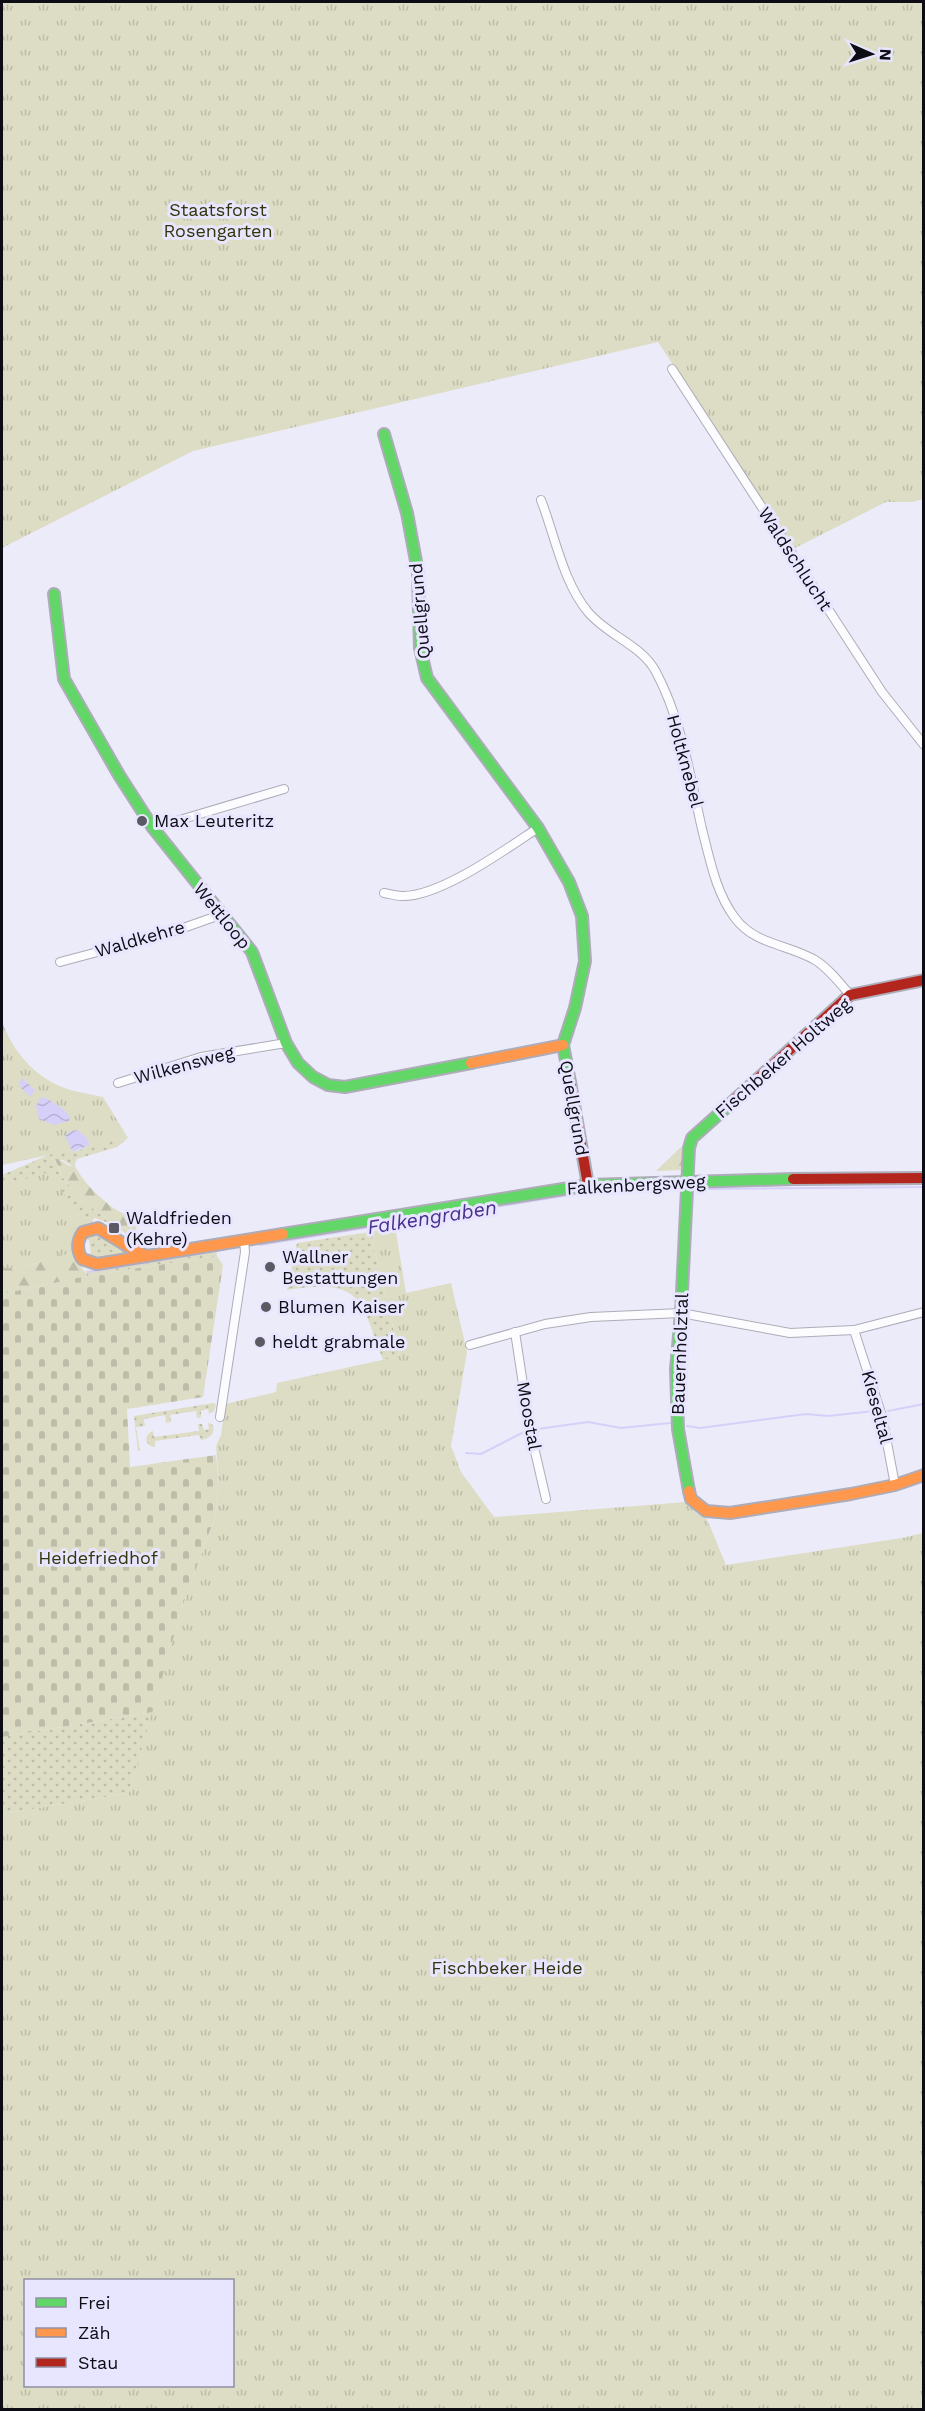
<svg xmlns="http://www.w3.org/2000/svg" width="925" height="2411" viewBox="0 0 925 2411" font-family="'Work Sans',sans-serif">
<style>
.grass{fill:url(#grass-dots);fill-rule:evenodd}
.forest{fill:url(#forest-firs)}
.cemetery{fill:url(#cemetery-stones)}
.park{fill:url(#park-tufts);fill-rule:evenodd}
.water{fill:url(#water-waves)}
.lines{fill:none;stroke-linecap:round;stroke-linejoin:round}
.stream{stroke:#d6d0f9;stroke-width:2}
.street-casing{stroke:#aeacb8;stroke-width:10}
.fast-casing{stroke:#aeacb8;stroke-width:14}
.slow-casing{stroke:#aeacb8;stroke-width:14}
.jam-casing{stroke:#aeacb8;stroke-width:14}
.street{stroke:#fcfcfe;stroke-width:8}
.fast{stroke:#63d668;stroke-width:10}
.slow{stroke:#ff974d;stroke-width:10}
.jam{stroke:#b3261e;stroke-width:10}
.poi-dot{fill:#5b5a64;stroke:#e8e5ff;stroke-width:2}
.labels{text-anchor:middle;stroke-width:6;stroke-linejoin:round;paint-order:stroke}
.park-label{font-size:18px;fill:#34340b;stroke:#e8e5ff}
.street-label{font-size:18px;fill:#0d0c14;stroke:#e8e5ff}
.poi-label{font-size:18px;fill:#0d0c14;stroke:#e8e5ff;text-anchor:start}
.water-label{font-size:20px;font-style:italic;fill:#49308f;stroke:#e8e5ff}
</style>
<defs>
<pattern id="grass-dots" width="8" height="8" patternUnits="userSpaceOnUse" patternTransform="scale(1.5)"><rect width="8" height="8" fill="#ddddc5"/><path d="M2 2h.1M6 6h.1" fill="none" stroke="#bcbca8" stroke-width="1.8" stroke-linecap="round"/></pattern>
<pattern id="forest-firs" width="22" height="20" patternUnits="userSpaceOnUse" patternTransform="scale(1.5)"><rect width="22" height="20" fill="#ddddc5"/><path d="M5 1l3.5 6h-7zM16 11l3.5 6h-7z" fill="#bcbca8"/></pattern>
<pattern id="cemetery-stones" width="16" height="16" patternUnits="userSpaceOnUse" patternTransform="scale(1.5)"><rect width="16" height="16" fill="#ddddc5"/><path d="M2 7V4a2 2 0 0 1 4 0v3zM10 15v-3a2 2 0 0 1 4 0v3z" fill="#bcbca8"/></pattern>
<pattern id="park-tufts" width="24" height="20" patternUnits="userSpaceOnUse" patternTransform="scale(1.5)"><rect width="24" height="20" fill="#ddddc5"/><path d="M3 7l-1-3M5 7V3M7 7l1-3M15 17l-1-3M17 17v-4M19 17l1-3" fill="none" stroke="#bcbca8"/></pattern>
<pattern id="water-waves" width="16" height="10" patternUnits="userSpaceOnUse" patternTransform="scale(1.5)"><rect width="16" height="10" fill="#d6d0f9"/><path d="M0 5q4-4 8 0t8 0" fill="none" stroke="#b6b1d5"/></pattern>
</defs>
<rect width="100%" height="100%" fill="#ecebf9"/>
<g class="grass">
<path d="M38,1075C67,1090 96,1112 112,1141L128,1138L117,1147L77,1159L74,1167L63,1160H55L63,1178L81,1200L121,1229L125,1228L137,1242L114,1225L95,1218L92,1220L93,1223C78,1228 71,1239 75,1255C53,1253 54,1257 36,1263C25,1267 13,1268 2,1268V1175L48,1155L30,1135L27,1116L18,1103L23,1090L29,1097L36,1092L30,1083ZM41,1097C53,1100 62,1108 70,1116L68,1121L54,1125L39,1119L36,1106ZM77,1130L86,1137L90,1144L85,1148L73,1152L65,1136L71,1131Z"/>
<polygon points="99,1232 127,1251 126,1255 96,1259 89,1257 88,1254 91,1253 89,1240 85,1237"/>
<path d="M370,1232L400,1356L383,1360C360,1298 362,1278 287,1290L297,1243Z"/>
<polygon points="216,1249 217,1256 87,1276 85,1271"/>
<polygon points="213,1403 216,1404 214,1411 209,1414 208,1409 201,1411 201,1417 197,1418 196,1411 170,1415 171,1422 166,1423 165,1415 144,1419 145,1426 136,1427 140,1451 138,1451 134,1416"/>
<path d="M208,1423L212,1424C217,1433 209,1439 201,1440L199,1435L155,1441V1447C145,1446 143,1435 153,1431L154,1437L199,1431L198,1424H202L204,1430L209,1429Z"/>
<polygon points="153,1712 129,1793 2,1814 2,1737"/>
</g>
<g class="forest">
<polygon points="681,1147 685,1147 682,1170 656,1171"/>
<path d="M55,1159H58L70,1166H75C83,1181 94,1192 107,1203C122,1217 140,1213 137,1242L125,1228L121,1229L81,1200L63,1178Z"/>
<path d="M61,1254L75,1255L87,1276L2,1294V1268C14,1268 26,1267 37,1263C46,1260 51,1255 61,1254Z"/>
</g>
<polygon class="cemetery" points="217,1256 223,1265 203,1397 127,1409 130,1467 216,1455 219,1484 215,1517 183,1605 153,1712 2,1737 2,1294 87,1276"/>
<g class="park">
<polygon points="2,2 923,2 923,499 913,502 886,502 793,549 658,342 193,451 2,548"/>
<path d="M2,1021C11,1049 34,1076 62,1087C74,1092 90,1094 103,1097L128,1138L2,1165Z"/>
<path d="M55,1170C60,1182 64,1200 74,1209C80,1214 89,1216 93,1223L83,1227L75,1255C53,1253 54,1257 36,1263C25,1267 13,1268 2,1268V1186Z"/>
<path d="M395,1226L406,1293L451,1283L467,1352L451,1446L461,1472L494,1517L686,1502L696,1513L707,1519L726,1565L902,1538L923,1533V2409L2,2410V1814L129,1793L183,1605L215,1517L219,1484L216,1446L221,1435L225,1404L276,1392L277,1383L400,1356L370,1232ZM26,2280H232V2386H26Z"/>
</g>
<g class="water">
<polygon points="22,1078 35,1090 31,1097 21,1088 19,1082"/>
<path d="M41,1097C53,1100 62,1108 70,1116L69,1121L54,1125L39,1119L36,1106Z"/>
<polygon points="77,1130 86,1137 90,1145 73,1152 65,1136 71,1131"/>
</g>
<g class="lines">
<g class="stream">
<polyline points="632,1189 669,1190"/>
<polyline points="703,1189 924,1187"/>
<polyline points="260,1245 600,1190"/>
<polyline points="89,1272 228,1249"/>
<polyline points="888,1411 924,1404"/>
<polyline points="687,1426 700,1428 806,1414 828,1416 874,1411"/>
<polyline points="531,1430 588,1422 621,1428 670,1423"/>
<polyline points="466,1453 481,1454 528,1430"/>
</g>
<g class="street-casing">
<g id="street">
<polyline points="672,369 882,692 924,745"/>
<path d="M541,500C555,536 563,582 588,612C608,636 642,645 656,672C682,721 690,776 702,829C710,860 716,893 735,918C755,945 788,944 815,960C828,968 840,983 850,995"/>
<polyline points="153,828 284,789"/>
<path d="M384,893C390,894 396,896 402,896C440,897 506,849 538,828"/>
<polyline points="60,962 169,933 220,915"/>
<polyline points="118,1083 201,1057 286,1043"/>
<polyline points="854,1330 882,1416 895,1485"/>
<polyline points="515,1332 530,1430 546,1499"/>
<polyline points="470,1345 545,1324 591,1317 681,1313 790,1333 854,1330 924,1312"/>
<polyline points="220,1417 245,1252 244,1240"/>
</g>
</g>
<g class="fast-casing">
<g id="fast">
<polyline points="384,434 407,513 418,572 420,648 427,678 538,828 569,882 582,916 585,961 575,1008 563,1045 570,1082"/>
<polyline points="54,594 64,679 119,775 153,828 252,952 286,1043 298,1063 313,1077 328,1085 345,1087 471,1063"/>
<polyline points="283,1234 588,1185 793,1179"/>
<polyline points="689,1491 678,1429 676,1369 681,1313 689,1148 692,1138 729,1105"/>
</g>
</g>
<g class="slow-casing">
<g id="slow">
<polyline points="471,1063 563,1045"/>
<path d="M147,1256L134,1250L98,1228L83,1232C77,1241 76,1249 82,1259L97,1264L283,1234"/>
<polyline points="689,1491 691,1499 706,1511 730,1513 851,1494 895,1485 924,1475"/>
</g>
</g>
<g class="jam-casing">
<g id="jam">
<polyline points="570,1082 588,1185"/>
<polyline points="729,1105 850,995 924,980"/>
<polyline points="793,1179 924,1178"/>
</g>
</g>
<use href="#street" class="street"/>
<use href="#fast" class="fast"/>
<use href="#slow" class="slow"/>
<use href="#jam" class="jam"/>
</g>
<g class="poi-dot">
<circle cx="142" cy="821" r="6"/>
<rect x="108" y="1222" width="12" height="12" rx="3"/>
<circle cx="270" cy="1267" r="6"/>
<circle cx="266" cy="1307" r="6"/>
<circle cx="260" cy="1342" r="6"/>
</g>
<g class="labels">
<g class="park-label">
<text x="218" y="216">Staatsforst<tspan x="218" dy="21">Rosengarten</tspan></text>
<text x="98" y="1564">Heidefriedhof</text>
<text x="507" y="1974">Fischbeker Heide</text>
</g>
<g class="street-label">
<text transform="translate(795 559) rotate(57)" y="6">Waldschlucht</text>
<text transform="translate(420 611) rotate(-95)" y="6">Quellgrund</text>
<text transform="translate(685 761) rotate(75)" y="6">Holtknebel</text>
<text transform="translate(222 916) rotate(51)" y="6">Wettloop</text>
<text transform="translate(140 939) rotate(-16)" y="6">Waldkehre</text>
<text transform="translate(783 1058) rotate(-41)" y="6">Fischbeker Holtweg</text>
<text transform="translate(184 1065) rotate(-15)" y="6">Wilkensweg</text>
<text transform="translate(574 1108) rotate(80)" y="6">Quellgrund</text>
<text transform="translate(636 1185) rotate(-3)" y="6">Falkenbergsweg</text>
<text transform="translate(680 1354) rotate(-88)" y="6">Bauernholztal</text>
<text transform="translate(877 1407) rotate(75)" y="6">Kieseltal</text>
<text transform="translate(529 1416) rotate(80)" y="6">Moostal</text>
</g>
<g class="poi-label">
<text x="154" y="827">Max Leuteritz</text>
<text x="126" y="1224">Waldfrieden<tspan x="126" dy="21">(Kehre)</tspan></text>
<text x="282" y="1263">Wallner<tspan x="282" dy="21">Bestattungen</tspan></text>
<text x="278" y="1313">Blumen Kaiser</text>
<text x="272" y="1348">heldt grabmale</text>
</g>
<g class="water-label">
<text transform="translate(432 1217) rotate(-9)" y="7">Falkengraben</text>
</g>
</g>
<rect width="925" height="2411" fill="none" stroke="#0d0c14" stroke-width="6"/>
<rect x="24" y="2279" width="210" height="108" fill="#e8e5ff" stroke="#908ea1" stroke-width="1.5"/>
<rect x="36" y="2298" width="30" height="9" fill="#63d668" stroke="#908ea1" stroke-width="1.5"/>
<text x="78" y="2309" font-size="18" fill="#0d0c14">Frei</text>
<rect x="36" y="2328" width="30" height="9" fill="#ff974d" stroke="#908ea1" stroke-width="1.5"/>
<text x="78" y="2339" font-size="18" fill="#0d0c14">Zäh</text>
<rect x="36" y="2358" width="30" height="9" fill="#b3261e" stroke="#908ea1" stroke-width="1.5"/>
<text x="78" y="2369" font-size="18" fill="#0d0c14">Stau</text>
<g transform="translate(871 54) rotate(93)" stroke="#e8e5ff" stroke-width="4.5" paint-order="stroke">
<path d="M0-4.5L10 22L0 15L-10 22Z" fill="#0d0c14"/>
<text y="-9" font-size="16" font-weight="bold" text-anchor="middle" fill="#0d0c14">N</text>
</g>
</svg>
